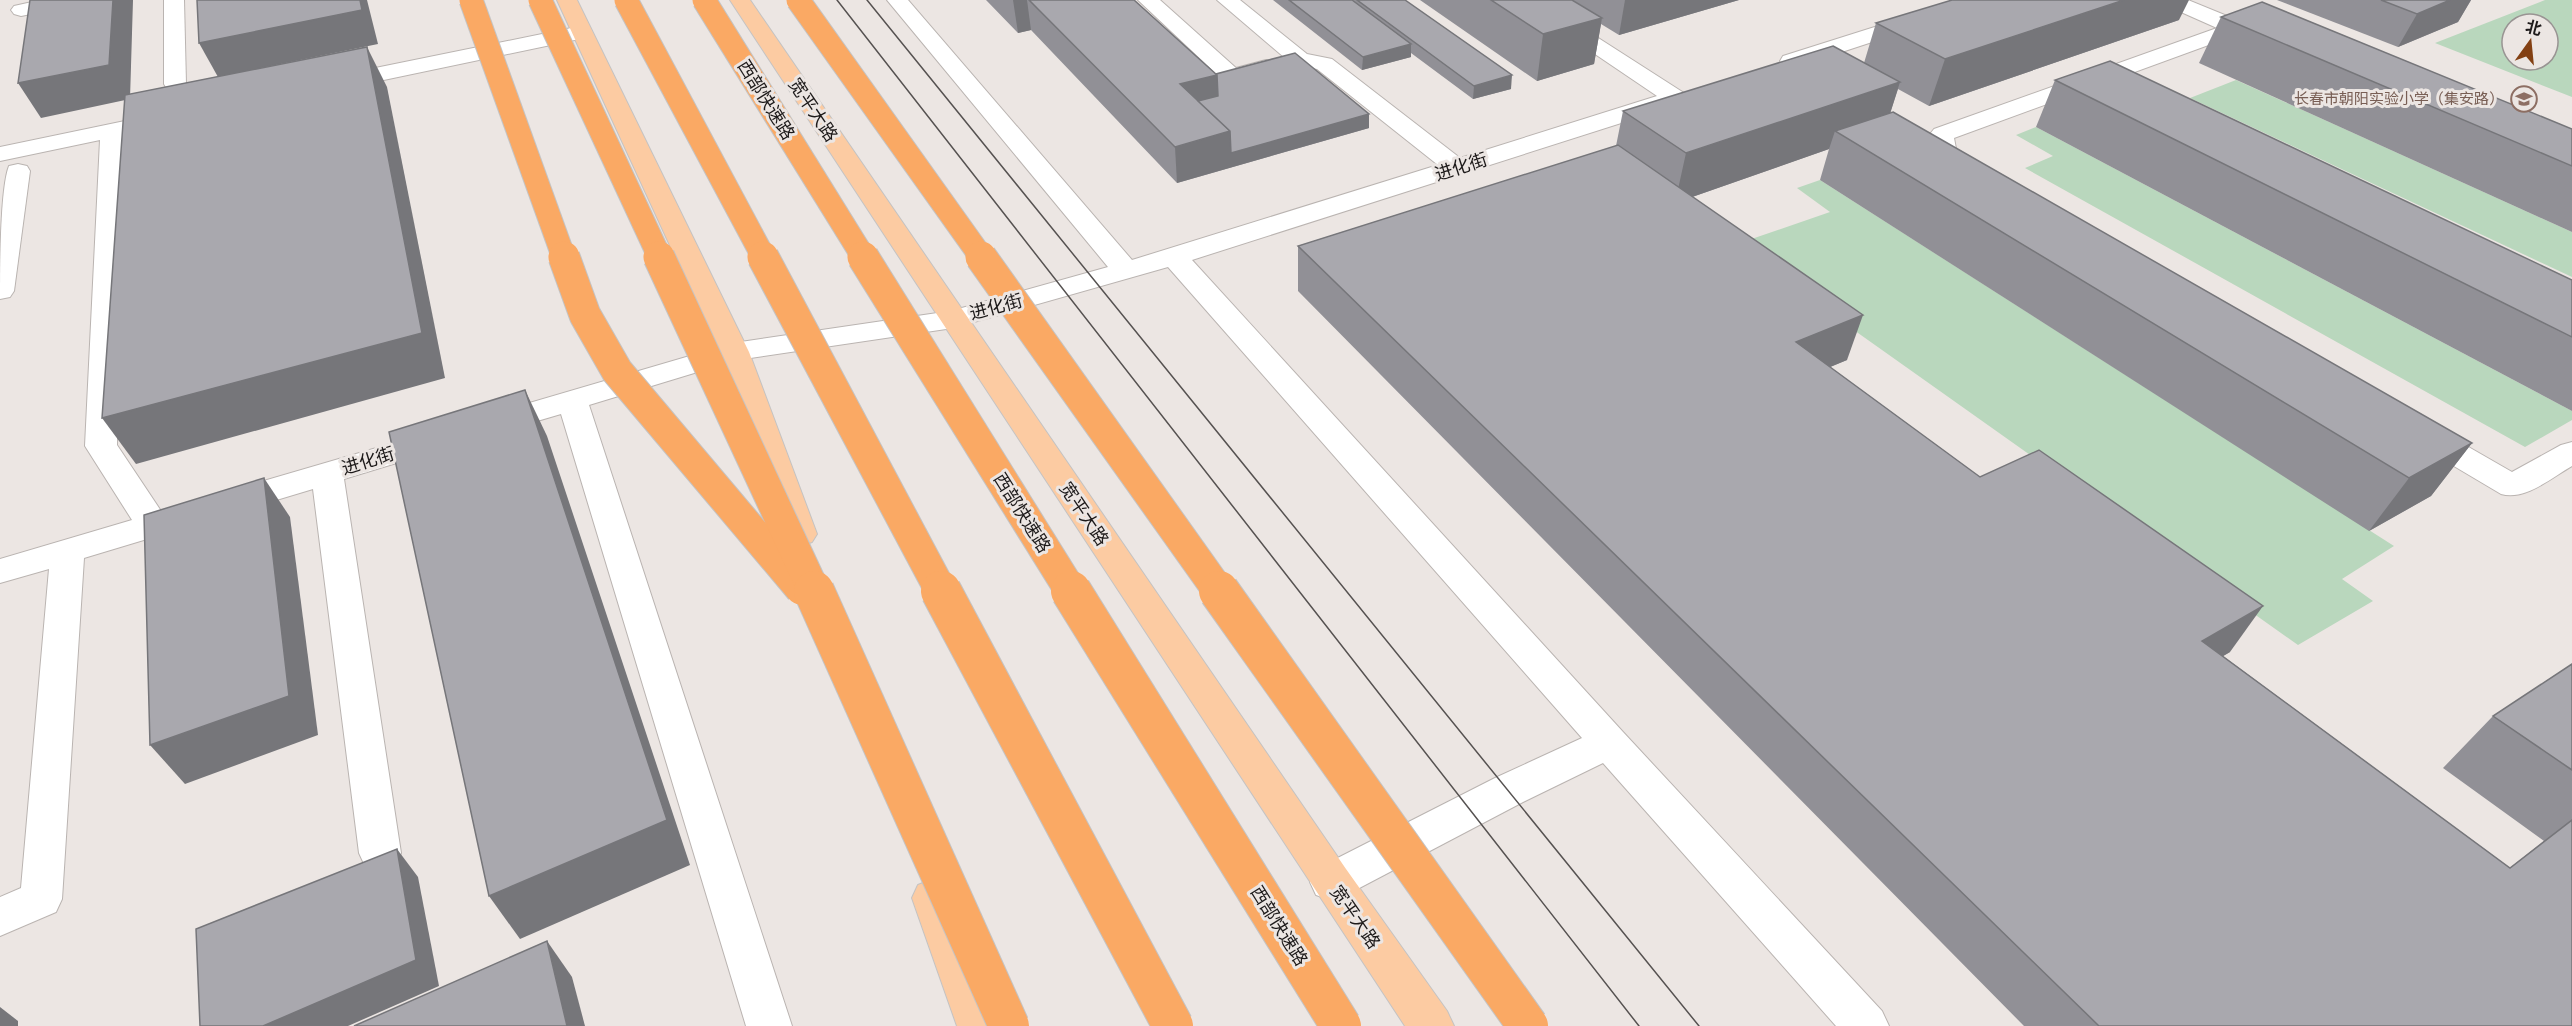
<svg xmlns="http://www.w3.org/2000/svg" width="2572" height="1026" viewBox="0 0 2572 1026" font-family="'Titillium Web','Noto Sans SC',sans-serif">
<style>
.green{fill:#b9d7bd;fill-rule:evenodd}
.lines{fill:none;stroke-linecap:round;stroke-linejoin:round}
.minor-casing{stroke:#bab4b1;stroke-width:2}
.major-casing{stroke:#c4c3c3;stroke-width:2}
.minor{fill:#fff;fill-rule:evenodd}
.major{fill:#fccba2;fill-rule:evenodd}
.tram{stroke:#565251;stroke-width:1.5}
.highway-bridge-far2-casing{stroke:#c4c3c3;stroke-width:25;stroke-linecap:butt}
.highway-bridge-far1-casing{stroke:#c4c3c3;stroke-width:33;stroke-linecap:butt}
.highway-bridge-casing{stroke:#c4c3c3;stroke-width:42;stroke-linecap:butt}
.highway-bridge-far2{stroke:#faa964;stroke-width:23}
.highway-bridge-far1{stroke:#faa964;stroke-width:31}
.highway-bridge{stroke:#faa964;stroke-width:40}
.wall{fill:#919096}
.shaded-wall{fill:#76767a}
.building{fill:#a9a8ae;stroke:#76767a;stroke-width:1.5}
.labels{text-anchor:middle;stroke-width:6;stroke-linejoin:round;paint-order:stroke}
.far-education-label{font-size:15px;fill:#785e54;stroke:#ece6e3;text-anchor:end}
.street-label{font-size:18px;fill:#1d1a1a;stroke:#ece6e3}
</style>
<rect width="100%" height="100%" fill="#ece6e3"/>
<g class="green">
<path d="M2545,0H2572V97L2435,43ZM2512,24H2548V60H2512Z"/>
<polygon points="2236,80 2572,232 2572,277 2190,98"/>
<polygon points="2036,127 2572,411 2572,420 2525,447 2025,168 2053,156 2016,135"/>
<polygon points="1820,180 2394,546 2342,579 2373,601 2298,645 1734,245 1830,212 1797,188"/>
</g>
<g class="lines">
<g class="minor-casing">
<g id="minor">
<polygon points="41,0 85,0 82,4 21,16 14,14 11,10 14,6"/>
<polygon points="164,0 184,0 186,84 183,89 167,89 164,84"/>
<polygon points="887,0 908,0 1132,260 1438,165 1317,69 1292,64 1217,0 1240,0 1307,54 1332,59 1460,158 1657,96 1515,0 1539,0 1684,93 1688,98 1684,103 1192,260 1623,732 1882,1011 1889,1026 1836,1026 1603,763 1523,802 1346,895 1331,900 1316,895 1310,882 1316,869 1495,778 1582,738 1168,267 953,328 737,360 589,405 792,1026 746,1026 561,414 493,434 482,431 478,424 482,417 734,343 951,311 1108,267"/>
<polygon points="1138,0 1160,0 1236,68 1266,60 1274,62 1277,67 1274,72 1232,83 1224,81"/>
<polygon points="1960,0 1991,0 1988,4 1799,66 1783,66 1780,61 1783,56"/>
<path d="M2160,0H2188L2254,27L2257,32L2254,37L2246,38L2236,35L1954,138L1957,154L1978,166L1981,171L1978,176C1965,179 1941,171 1934,159C1930,152 1931,141 1930,134L1934,129L2217,28L2163,4Z"/>
<polygon points="581,26 589,27 592,32 589,37 336,90 328,88 325,83 328,78 336,76"/>
<polygon points="168,112 176,114 180,119 176,124 124,135 117,445 161,511 438,430 449,433 454,440 449,447 344,479 401,853 395,866 380,871 365,866 359,853 313,489 84,558 62,899 56,912 0,936 0,897 21,888 49,569 0,583 0,559 132,520 85,446 100,140 0,161 0,147"/>
<path d="M18,164L27,166L30,171L14,291L10,297L0,299C0,270 0,188 9,166Z"/>
<path d="M2421,423L2432,426L2512,472L2561,445L2572,442V466C2551,478 2525,501 2501,494L2410,440L2405,433L2410,426Z"/>
</g>
</g>
<g class="major-casing">
<g id="major">
<polygon points="557,0 577,0 749,352 817,534 812,542 800,546 788,542 783,534 719,352"/>
<polygon points="730,0 750,0 1346,869 1447,1011 1454,1026 1405,1026"/>
<polygon points="933,879 948,885 1003,1026 957,1026 912,898 918,885"/>
</g>
</g>
<use href="#minor" class="minor"/>
<use href="#major" class="major"/>
<g class="tram">
<polyline points="837,0 1639,1026"/>
<polyline points="867,0 1699,1026"/>
</g>
<g class="highway-bridge-far2-casing">
<g id="highway-bridge-far2">
<polyline points="471,0 564,258"/>
<polyline points="540,0 660,258"/>
<polyline points="626,0 764,258"/>
<polyline points="704,0 864,258"/>
<polyline points="798,0 982,258"/>
</g>
</g>
<g class="highway-bridge-far1-casing">
<g id="highway-bridge-far1">
<polyline points="564,257 585,315 617,371 801,589"/>
<polyline points="659,257 815,593"/>
<polyline points="763,257 942,593"/>
<polyline points="863,257 1072,593"/>
<polyline points="981,257 1220,593"/>
</g>
</g>
<g class="highway-bridge-casing">
<g id="highway-bridge">
<polyline points="814,591 1009,1026"/>
<polyline points="941,591 1173,1026"/>
<polyline points="1071,591 1341,1026"/>
<polyline points="1219,591 1528,1026"/>
</g>
</g>
<use href="#highway-bridge-far2" class="highway-bridge-far2"/>
<use href="#highway-bridge-far1" class="highway-bridge-far1"/>
<use href="#highway-bridge" class="highway-bridge"/>
</g>
<g class="wall">
<polygon points="986,0 1134,0 1216,74 1369,128 1177,183 1031,30 1018,33"/>
<polygon points="1273,0 1405,0 1511,89 1473,99 1411,53 1411,57 1362,70"/>
<polygon points="1420,0 1739,0 1619,35 1601,24 1594,64 1537,81"/>
<polygon points="2277,0 2471,0 2458,22 2398,47"/>
<polygon points="2221,17 2572,129 2572,232 2199,63"/>
<polygon points="2179,20 1929,106 1898,89 1890,113 2472,443 2431,496 2369,531 1820,180 1829,149 1692,197 1847,360 1830,367 1980,477 2230,652 2223,656 2510,868 2544,841 2443,768 2493,716 2572,664 2572,1026 2024,1026 1298,291 1298,246 1616,146 1623,111 1864,63 1876,23"/>
<polygon points="2055,80 2572,280 2572,411 2036,127"/>
</g>
<g class="shaded-wall">
<polygon points="113,0 133,0 130,99 41,118 18,83"/>
<polygon points="360,0 367,0 378,44 218,77 199,43"/>
<polygon points="1013,0 1027,0 1031,30 1018,33"/>
<polygon points="1625,0 1739,0 1619,35"/>
<polygon points="2124,0 2189,0 2179,20 1929,106 1945,59"/>
<polygon points="2450,0 2471,0 2458,22 2398,47 2417,14"/>
<polygon points="1602,18 1594,64 1537,81 1543,34"/>
<polygon points="1411,44 1411,57 1362,70 1363,57"/>
<polygon points="367,47 387,87 445,378 136,464 102,418"/>
<polygon points="1217,75 1219,110 1193,117 1180,84"/>
<polygon points="1512,75 1511,89 1473,99 1474,86"/>
<polygon points="1900,82 1885,130 1835,131 1829,149 1675,203 1686,153"/>
<polygon points="1369,114 1369,128 1177,183 1175,147 1230,131"/>
<polygon points="1863,315 1847,360 1782,387 1796,342"/>
<polygon points="525,390 547,436 690,865 520,939 489,896"/>
<polygon points="2472,443 2431,496 2369,531 2409,478"/>
<polygon points="264,478 290,517 318,735 185,784 150,745"/>
<polygon points="2263,606 2230,652 2171,687 2202,641"/>
<polygon points="397,849 418,877 439,986 348,1026 263,1026"/>
<polygon points="547,941 572,977 585,1026 567,1026"/>
<polygon points="0,1007 18,1021 18,1026 0,1026"/>
</g>
<g class="building">
<polygon points="30,0 113,0 109,65 18,83"/>
<polygon points="197,0 360,0 362,10 199,43"/>
<polygon points="1029,0 1134,0 1217,75 1180,84 1230,131 1175,147"/>
<polygon points="1289,0 1352,0 1411,44 1363,57"/>
<polygon points="1357,0 1405,0 1512,75 1474,86"/>
<polygon points="1491,0 1572,0 1602,18 1543,34"/>
<polygon points="1952,0 2124,0 1945,59 1876,23"/>
<polygon points="2381,0 2450,0 2417,14"/>
<polygon points="2262,2 2572,129 2572,166 2221,17"/>
<polygon points="1833,46 1900,82 1686,153 1623,111"/>
<polygon points="367,47 422,333 102,418 125,95"/>
<polygon points="1295,53 1369,114 1231,153 1230,131 1198,101 1218,96 1217,75 1216,74"/>
<polygon points="2110,61 2572,280 2572,337 2055,80"/>
<polygon points="1893,112 2472,443 2409,478 1835,131"/>
<polygon points="1618,145 1863,315 1796,342 1980,477 2039,450 2263,606 2202,641 2510,868 2572,820 2572,1026 2099,1026 1298,246"/>
<polygon points="525,390 667,820 489,896 389,432"/>
<polygon points="264,478 289,696 150,745 144,515"/>
<polygon points="2572,664 2572,770 2493,716"/>
<polygon points="397,849 416,960 263,1026 200,1026 196,929"/>
<polygon points="547,941 567,1026 354,1026"/>
</g>
<defs>
<g id="school-ring" transform="scale(1.35)"><circle r="9.5" fill="#ece6e3" stroke="#8d6e63" stroke-width="1.5"/><path d="M0-5L7-2L0 1L-7-2ZM-4 1L0 2.5L4 1V4Q0 6-4 4Z" fill="#8d6e63"/></g>
</defs>
<g fill-rule="evenodd">
<use href="#school-ring" x="2524" y="99"/>
</g>
<g class="labels">
<g class="far-education-label">
<text x="2504" y="104">长春市朝阳实验小学（集安路）</text>
</g>
<g class="street-label">
<text transform="translate(766 100) rotate(58)" y="6">西部快速路</text>
<text transform="translate(813 110) rotate(56)" y="6">宽平大路</text>
<text transform="translate(1461 167) rotate(-18)" y="6">进化街</text>
<text transform="translate(996 307) rotate(-15)" y="6">进化街</text>
<text transform="translate(368 461) rotate(-17)" y="6">进化街</text>
<text transform="translate(1022 513) rotate(58)" y="6">西部快速路</text>
<text transform="translate(1084 514) rotate(56)" y="6">宽平大路</text>
<text transform="translate(1355 917) rotate(55)" y="6">宽平大路</text>
<text transform="translate(1279 926) rotate(58)" y="6">西部快速路</text>
</g>
</g>
<g transform="translate(2530 42) rotate(15)"><circle r="28" fill="#ece6e3" stroke="#999493" stroke-width="1.5"/>
<path d="M0-4.5L10 22L0 15L-10 22Z" fill="#834013"/>
<text y="-9" font-size="16" font-weight="bold" text-anchor="middle" fill="#1d1a1a">北</text>
</g>
</svg>
